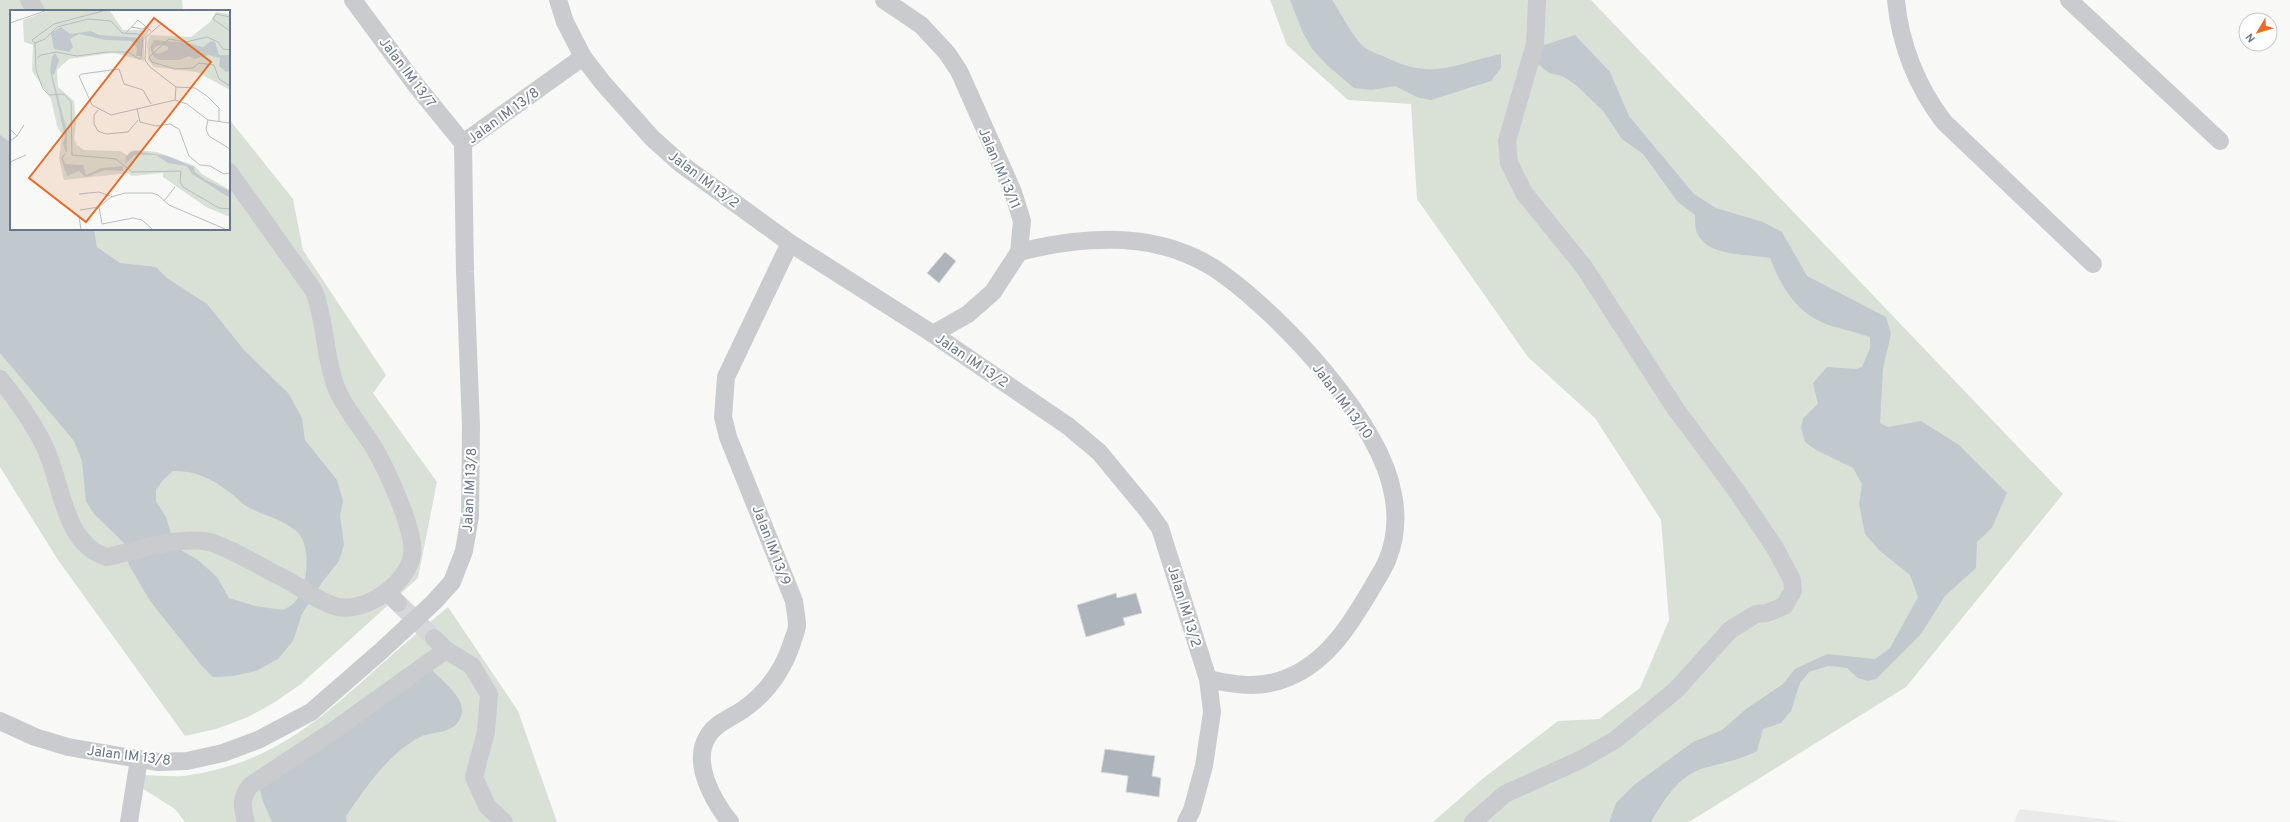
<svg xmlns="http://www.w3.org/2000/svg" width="2290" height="822" viewBox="0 0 2290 822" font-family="Overpass,sans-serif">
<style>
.built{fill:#e9eae9}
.green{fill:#d9e1d7}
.water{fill:#c1c9cf;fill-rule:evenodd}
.building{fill:#adb4bb;stroke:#dadbd8}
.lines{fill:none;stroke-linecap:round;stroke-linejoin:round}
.minor-tunnel{stroke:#d4d8da;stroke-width:18;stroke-dasharray:18 9;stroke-linecap:butt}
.minor{stroke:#c9cbcf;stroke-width:18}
.labels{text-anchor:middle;stroke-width:4;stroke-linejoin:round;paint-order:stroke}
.street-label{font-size:14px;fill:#677588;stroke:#fff}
.inset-road{fill:none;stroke:#b5bcc3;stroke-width:1}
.view{fill:#e06e2e;fill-opacity:0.15;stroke:#e06e2e;stroke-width:2}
.inset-edge{fill:none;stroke:#677588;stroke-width:2}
</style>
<rect width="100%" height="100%" fill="#f8f9f6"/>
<polygon class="built" points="2020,809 2126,822 2014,822"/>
<g class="green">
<polygon points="0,0 182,0 183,11 11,11 11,229 229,229 229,119 293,199 303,250 386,375 373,393 437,482 418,578 301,684 275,702 248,717 216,729 185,736 58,560 0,467"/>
<polygon points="1270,0 1591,0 2063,494 1906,687 1689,822 1433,822 1481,780 1558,721 1599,719 1640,688 1669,620 1661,520 1595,418 1528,357 1417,199 1411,104 1348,100 1287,45"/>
<path d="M448,607L518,711L557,822H185L175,809L140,787L141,775C157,775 175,778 190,775C276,762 324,716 386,660C406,642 427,625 448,607Z"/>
</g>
<g class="water">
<path d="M1290,0H1332C1339,10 1355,40 1363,46C1369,51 1378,54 1385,57C1434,81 1453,64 1501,54V68L1491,81L1431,100L1419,98L1395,86L1371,90L1354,88L1329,67L1312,49L1303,33Z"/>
<path d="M1575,35L1610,72L1629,116L1694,194L1716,208L1763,222L1782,232L1807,276L1886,317L1891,334L1883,369L1880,423L1888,427L1921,421L1959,445L2007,493L1992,528L1977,542L1976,568L1945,596L1921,634L1876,679L1868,681L1858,678L1847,668L1840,667L1828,666L1809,672L1800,683L1791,711L1781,723L1763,729L1757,751C1740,760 1722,763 1704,768C1678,776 1664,800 1651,822H1609L1616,803L1634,785L1693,742L1722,730L1746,709L1783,684L1795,669L1827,654L1875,659L1890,648L1918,597L1910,575L1880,551L1865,534L1859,504L1862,484L1853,468L1816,450L1805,442L1801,428L1803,418L1818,404L1813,383L1827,367L1856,369L1862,367L1870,348V337C1858,333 1847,330 1835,327C1799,317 1783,291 1770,258C1749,254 1707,257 1697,233C1695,228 1695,220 1695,215L1678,202L1643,154L1622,139L1603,111L1576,85L1562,76L1549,73L1533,60L1535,48Z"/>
<path d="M0,135L11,143V229H94L97,247L120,263L156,267L167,278L207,304L245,351L289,394L302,418L305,440L337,480L343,501L340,515L344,545L339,561L323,581L302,614L293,641L278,659L256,671L233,676L213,677L201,665L150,601L129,565L124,543L94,514L86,501L82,461L74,441L0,353ZM173,471C194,470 213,479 229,492C235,496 240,502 246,506C261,515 281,518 295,530C313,543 308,589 294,603C291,606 286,608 283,610L255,606L229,598L217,577L198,560L179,549L171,534L166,517L156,501V490L163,480Z"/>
<path d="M431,669C441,680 464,697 462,712C458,736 433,730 420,737C387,755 367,786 346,816L347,822H272L262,799L258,782Z"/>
</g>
<g class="building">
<polygon points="945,252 956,261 939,283 927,273"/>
<polygon points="1116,593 1117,598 1136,593 1142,613 1123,618 1125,625 1086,637 1077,605"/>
<polygon points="1105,749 1155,756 1152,776 1161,778 1159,797 1126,792 1128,776 1101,772"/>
</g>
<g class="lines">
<polyline class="minor-tunnel" points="398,603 434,638"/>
<g class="minor">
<polyline points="29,0 36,11"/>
<polyline points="353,0 415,84 463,143"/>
<polyline points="558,0 565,22 583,57 603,83 652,138 681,164 790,243 933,334 1068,426 1099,452 1147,510 1160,528 1166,547 1208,679 1212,712 1204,766 1192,810 1186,822"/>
<polyline points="884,0 921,25 947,53 959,71 1013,192 1022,221 1019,252 993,292 968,314 933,334"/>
<path d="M1896,0C1900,44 1917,87 1944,122L2093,264"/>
<polyline points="2069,0 2220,141"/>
<path d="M1019,252C1062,241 1118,234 1162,246C1183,251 1207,262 1224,275C1283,318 1380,421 1393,494C1397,515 1396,538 1388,558C1385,567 1378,577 1373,586C1352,622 1328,662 1287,678C1261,689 1234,685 1208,679"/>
<path d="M0,379C17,400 32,421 44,445C62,480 62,544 107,557C138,550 172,538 204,541C223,543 268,571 287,580C304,589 318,602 338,607C356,610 376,601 390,589C399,582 410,568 412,555C416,531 385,465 371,443C359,424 344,408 336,387C324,356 326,322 314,291L229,172"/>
<polyline points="387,592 398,603"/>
<polyline points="434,638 446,650"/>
<polyline points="0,721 35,737 68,747 139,759 159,762 187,761 223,753 258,740 311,712 380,652 434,602 452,582 464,551 470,516 471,427 465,272 463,143 583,57"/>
<polyline points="129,822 139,759"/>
<path d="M246,822C242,807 240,797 251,785L330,733L446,650L472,666L489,694L486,732L474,777L487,806L504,822"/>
<path d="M730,822C713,801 691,762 708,736C715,723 733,717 744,709C768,692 783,670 792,643C793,638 797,631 797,625C797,618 795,609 794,601L728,437L723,417L726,377L790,243"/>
<polyline points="1473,822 1505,794 1580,760 1615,740 1676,690 1730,630 1756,614 1767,613 1784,606 1793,591 1792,580 1775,548 1738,493 1675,408 1584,267 1524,193 1509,163 1507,141 1535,44 1537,0"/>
</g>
</g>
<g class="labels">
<g class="street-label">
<text transform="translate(408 72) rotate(53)" y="5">Jalan IM 13/7</text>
<text transform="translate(503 115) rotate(-36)" y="5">Jalan IM 13/8</text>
<text transform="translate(1000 168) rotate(67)" y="5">Jalan IM 13/11</text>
<text transform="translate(704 179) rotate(37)" y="5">Jalan IM 13/2</text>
<text transform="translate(972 360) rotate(34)" y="5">Jalan IM 13/2</text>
<text transform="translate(1343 401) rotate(53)" y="5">Jalan IM 13/10</text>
<text transform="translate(469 490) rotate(-87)" y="5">Jalan IM 13/8</text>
<text transform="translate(772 545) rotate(69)" y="5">Jalan IM 13/9</text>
<text transform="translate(1185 606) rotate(73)" y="5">Jalan IM 13/2</text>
<text transform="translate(129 755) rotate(7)" y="5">Jalan IM 13/8</text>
</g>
</g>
<g transform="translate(10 10)">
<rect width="220" height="220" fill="#f8f9f6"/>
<path d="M38,1H100L113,20H139L134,30V51L104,43L87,45L59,49L47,60L48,77L64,91L66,113L64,129L67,135L74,140L110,141L117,145L121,141L128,140L147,142L185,156L192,164L220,180V207L196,197L153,167V163L122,166L118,163L54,170L49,148L52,125L47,116L41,89L22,61L23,35L14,32L13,10ZM206,2L220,4V80L187,62L144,57L138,50L137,33L140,25L181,27L200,12Z" fill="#d9e1d7"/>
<path d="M51,17L60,24L81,21L89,25L132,28L131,46H126L127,38L122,31L96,30L69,24L60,29L63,37L59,42L44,39L41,23ZM144,30L178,33L193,37L201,31L205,32L209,45H220V61L216,62L209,56L210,48L198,45L184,49L179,46L169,50H149L144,47L140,38ZM153,35L158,37V40L148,44L144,42L143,39L147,36ZM45,43L49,50L44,65L42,64L57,121V141L53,148L55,154L73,155L76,165L91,158L113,156V161L95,160L76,167L69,161L57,166L51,148L56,142L53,134L55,127L40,61L42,47ZM121,142L126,141L157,146L184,157L185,162L196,170L220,181V188L182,164L177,156L158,153L146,145H124L115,154L116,147Z" fill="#c1c9cf" fill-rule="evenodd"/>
<path class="inset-road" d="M93,1L44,14L22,30L25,33L26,60L33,79L39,85L54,84L61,92L62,145L106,149L122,162L171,161L170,172L173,177L209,198L220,199M220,7L206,4L203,9L220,21M0,13L35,1M152,13L136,27L135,50L140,57L166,77L165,90M121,17L132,19L137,17M116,23L128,10L141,21M25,33L35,29L47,17L78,9L101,11L112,23L128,24L133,27L131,48L129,49L118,42H97L67,46L46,42L31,45L27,48M220,40L213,39L208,32L197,27L176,32L159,29L139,47L142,52L165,59L183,58L189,53L204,55L209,69L220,76M166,77L185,78L197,86L209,98V112M141,94L133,80L114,74L109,59L72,64L69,66L82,95L101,105L165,90L177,94L198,110L220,113M127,99L130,112L146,116L160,114L169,119L179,146L190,155L200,156L214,164L220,163M88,100L84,105V114L88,121L96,124L118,122L128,110M198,110L196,119L199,126L220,139M0,119L7,126L0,131M7,126L14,115M0,152L16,145M69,184L89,182L100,186M154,191L165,177M70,200L89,197M69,207L71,219M142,219L132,210L123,208L92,214L89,197L101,187L115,183H142L148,185L159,195L215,219"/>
<path class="view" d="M144,8L201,52L76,212L19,168Z"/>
<rect width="220" height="220" class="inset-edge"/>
</g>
<g transform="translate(2258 32) rotate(232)"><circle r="19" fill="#ffffff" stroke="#c2c8cf"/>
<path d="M0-3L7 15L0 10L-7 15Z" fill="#e66e29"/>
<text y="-6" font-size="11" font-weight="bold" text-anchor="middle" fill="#677588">N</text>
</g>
</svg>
